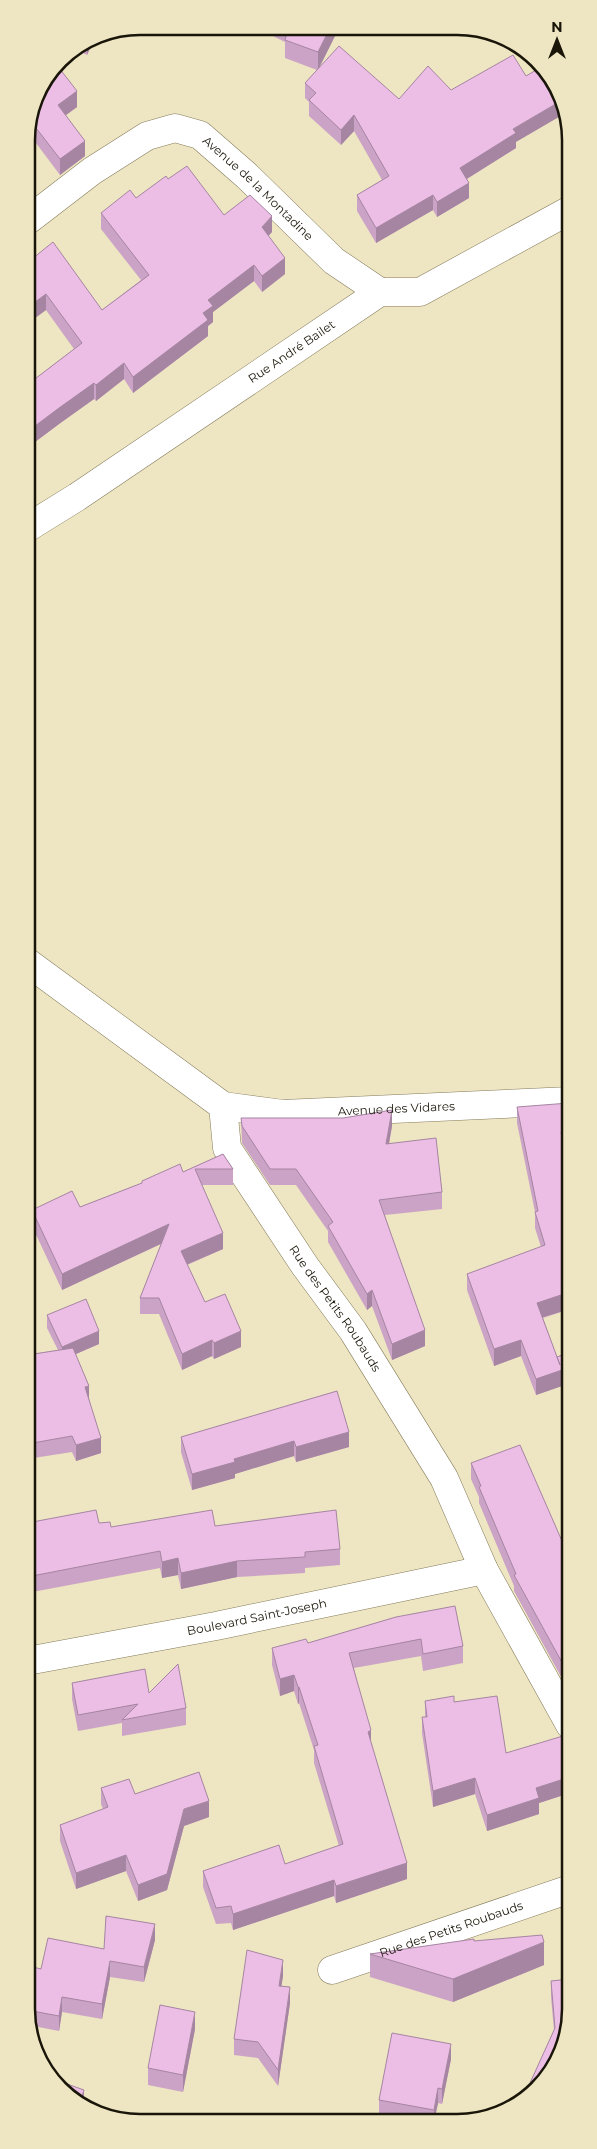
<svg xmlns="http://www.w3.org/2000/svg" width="597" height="2149" viewBox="0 0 597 2149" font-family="Montserrat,sans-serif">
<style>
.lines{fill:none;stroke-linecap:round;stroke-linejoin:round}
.minor-casing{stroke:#857c5c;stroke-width:29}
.minor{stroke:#fff;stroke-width:28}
.wall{fill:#cba3c6}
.shaded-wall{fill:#a585a1}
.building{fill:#ecbee6;stroke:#a585a1}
.labels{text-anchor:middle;stroke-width:4;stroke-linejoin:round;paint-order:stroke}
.street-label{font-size:12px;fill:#191609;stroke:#eee5c2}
.rim{fill:none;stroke:#191609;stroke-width:2.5}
</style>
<rect width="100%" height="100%" fill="#eee5c2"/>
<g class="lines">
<g class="minor-casing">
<g id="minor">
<path id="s1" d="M27,221L92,171L147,136L175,128L200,135L247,176L334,261L380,292"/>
<path id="s2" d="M27,528L77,497L380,292H420L570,210"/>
<path id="s3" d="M27,962L223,1106L227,1148L305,1266L353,1331L444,1478L484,1570L570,1725"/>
<path id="s4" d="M223,1106L283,1114L570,1101"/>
<path id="s5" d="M27,1661L216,1626L484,1570"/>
<path id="s6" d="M332,1970L570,1889"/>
</g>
</g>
<use href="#minor" class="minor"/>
</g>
<g class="wall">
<polygon points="255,27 339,28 320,66 399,99 451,90 516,142 516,148 467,179 469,198 437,217 433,210 376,243 357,211 357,195 382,180 354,131 341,145 309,116 309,102 305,98 305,83 317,70 285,58 285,42"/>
<polygon points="96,35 87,55 75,49"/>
<polygon points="38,90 77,107 65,115 85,156 60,175 33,139 26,144 26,133"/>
<polygon points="168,179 224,215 272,232 268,236 285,274 262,292 254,281 213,312 213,322 208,326 208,336 133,393 124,379 96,401 94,399 59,424 27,448 27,385 74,349 46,310 27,324 27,263 102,310 141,280 101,229 101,213 136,198"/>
<polygon points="517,1107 564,1148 570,1176 570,1309 543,1318 557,1357 570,1352 570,1409 562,1386 536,1395 521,1356 494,1366 467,1290 467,1274 541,1247 535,1228 535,1212 517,1123"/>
<polygon points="241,1118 392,1126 389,1144 442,1192 442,1209 385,1215 425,1346 392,1360 372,1306 367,1310 328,1242 328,1231 296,1185 270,1185 242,1143"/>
<polygon points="223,1154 233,1169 233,1185 202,1185 223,1249 187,1265 205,1302 241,1347 214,1359 212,1356 182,1370 159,1314 140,1314 140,1298 161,1244 62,1290 32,1226 32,1210 80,1207 142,1183 142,1181 183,1172"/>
<polygon points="47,1315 99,1344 76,1354 89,1399 101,1453 76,1461 72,1452 27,1459 27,1355 58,1350 47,1328"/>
<polygon points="337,1391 349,1447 296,1462 294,1456 235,1474 235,1478 192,1490 181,1452 181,1437"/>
<polygon points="471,1463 562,1541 570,1540 570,1693 514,1591 514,1586 479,1503 479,1497 471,1479"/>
<polygon points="27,1523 99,1523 111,1527 215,1526 340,1549 340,1565 305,1568 305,1573 237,1577 181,1589 178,1575 162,1578 160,1568 27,1593"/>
<polygon points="396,1617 463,1646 463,1663 423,1671 421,1656 354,1668 371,1743 407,1879 336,1903 334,1896 233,1930 231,1923 216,1924 203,1887 203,1871 285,1864 339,1846 314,1763 314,1750 299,1703 298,1704 294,1691 280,1696 272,1665 272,1648 308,1643"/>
<polygon points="72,1683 149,1693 186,1708 186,1725 122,1736 122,1723 78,1731 72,1699"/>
<polygon points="425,1701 454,1702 506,1753 570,1759 570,1793 539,1803 539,1814 487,1831 475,1794 433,1807 422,1733 422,1717 425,1717"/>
<polygon points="101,1788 135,1794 209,1817 184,1826 167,1890 138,1901 126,1871 76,1889 60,1841 60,1825 103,1809 101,1804"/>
<polygon points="155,1940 144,1982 110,1977 102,2019 62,2012 59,2031 28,2025 27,1997 41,1969 104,1949"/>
<polygon points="474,1941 544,1965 453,2002 370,1977 370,1954"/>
<polygon points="283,1976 281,1986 290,2003 278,2086 258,2058 234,2055 234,2039"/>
<polygon points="570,1979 542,2084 530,2093 530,2083 554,2030 551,1997 551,1981"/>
<polygon points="195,2029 183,2092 148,2085 148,2068"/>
<polygon points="451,2059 442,2104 438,2103 434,2122 413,2122 379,2115 379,2100"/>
</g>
<g class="shaded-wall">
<polygon points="330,28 339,28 318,70 318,52"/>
<polygon points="96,35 87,55 87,41"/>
<polygon points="77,91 77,107 58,121 58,105"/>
<polygon points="559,102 564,114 516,142 516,148 460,183 460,168 513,129"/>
<polygon points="354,115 354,131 341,145 341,130"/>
<polygon points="33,124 33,139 26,144 26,133 28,128"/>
<polygon points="85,141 85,156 60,175 60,159"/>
<polygon points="469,183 469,198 437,217 437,202"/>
<polygon points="433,195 433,210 376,243 376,228"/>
<polygon points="272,216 272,232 262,243 262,227"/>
<polygon points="285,258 285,274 262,292 262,276"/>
<polygon points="254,265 254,281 213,312 213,322 208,326 208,336 133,393 133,377 208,300"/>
<polygon points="46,294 46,310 27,324 27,308"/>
<polygon points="124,363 124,379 96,401 96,385"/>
<polygon points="94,383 94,399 59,424 27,448 27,432 59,408"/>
<polygon points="392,1110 392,1126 386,1160 386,1144"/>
<polygon points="570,1130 570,1146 561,1148 561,1132"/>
<polygon points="169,1224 169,1240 62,1290 62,1274"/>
<polygon points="223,1233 223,1249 181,1267 181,1251"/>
<polygon points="372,1290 372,1306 367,1310 367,1294"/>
<polygon points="570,1292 570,1309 537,1319 537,1303"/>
<polygon points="425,1330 425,1346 392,1360 392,1344"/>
<polygon points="99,1331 99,1344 62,1360 62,1347"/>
<polygon points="241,1331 241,1347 214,1359 214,1343"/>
<polygon points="212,1340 212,1356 182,1370 182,1354"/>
<polygon points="521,1340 521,1356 494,1366 494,1349"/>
<polygon points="562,1370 562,1386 536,1395 536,1379"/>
<polygon points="89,1386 89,1402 85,1387"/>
<polygon points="349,1432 349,1447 296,1462 296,1447"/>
<polygon points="101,1438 101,1453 76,1461 76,1445"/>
<polygon points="294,1441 294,1456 235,1474 235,1478 192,1490 192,1474 234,1459"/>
<polygon points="178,1558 178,1575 162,1578 162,1562"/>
<polygon points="237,1561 237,1577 181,1589 181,1573"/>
<polygon points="294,1675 294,1691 280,1696 280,1679"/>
<polygon points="298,1687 299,1687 299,1703 298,1704"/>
<polygon points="371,1730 371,1747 368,1732"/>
<polygon points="570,1777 570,1793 539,1803 539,1814 487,1831 487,1815 536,1788"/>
<polygon points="475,1778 475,1794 433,1807 433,1791"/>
<polygon points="209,1801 209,1817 184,1826 167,1890 138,1901 138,1885 184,1809"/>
<polygon points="126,1855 126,1871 76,1889 76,1873"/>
<polygon points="407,1863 407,1879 336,1903 336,1886"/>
<polygon points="334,1880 334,1896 233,1930 233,1914"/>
<polygon points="155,1924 155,1940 144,1982 144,1967"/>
<polygon points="544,1942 544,1965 453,2002 453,1979"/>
<polygon points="283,1960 283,1976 279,2002 279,1986"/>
<polygon points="110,1961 110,1977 102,2019 102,2004"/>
<polygon points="290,1987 290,2003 278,2086 278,2070"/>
<polygon points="62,1997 62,2012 59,2031 59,2016"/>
<polygon points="195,2012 195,2029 183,2092 183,2075"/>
<polygon points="451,2044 451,2059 442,2104 442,2089"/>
<polygon points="438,2088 438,2103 434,2122 434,2110"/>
<polygon points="84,2090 84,2101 81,2099"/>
</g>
<g class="building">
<polygon points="289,27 330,28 318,52 285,40"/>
<polygon points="339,46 399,99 428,66 451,90 513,55 526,76 543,66 559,102 513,129 516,133 460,168 469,183 437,202 433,195 376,228 357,195 389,176 354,115 341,130 309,100 316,93 305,83"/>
<polygon points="56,64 77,91 58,105 85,141 60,159 33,124 28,128 38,90"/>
<polygon points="187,166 224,215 250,195 272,216 262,227 285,258 262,276 254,265 208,300 213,306 203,313 208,320 133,377 124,363 96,385 94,383 59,408 27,432 27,385 82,343 46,294 27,308 27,263 53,242 102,310 149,275 101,213 130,190 136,198 166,176 168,179"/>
<polygon points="569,1103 570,1110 570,1130 561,1132 570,1176 570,1292 537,1303 560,1365 557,1357 570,1352 570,1393 562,1370 536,1379 521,1340 494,1349 467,1274 545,1245 535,1212 538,1211 517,1107"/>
<polygon points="392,1110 386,1144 436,1138 442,1192 379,1200 425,1330 392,1344 372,1290 367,1294 328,1226 333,1222 296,1169 270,1169 242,1126 241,1118 343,1118"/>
<polygon points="223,1154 233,1169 195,1169 223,1233 181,1251 205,1302 225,1294 241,1331 214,1343 212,1340 182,1354 159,1298 140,1298 169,1224 62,1274 32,1210 72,1191 80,1207 142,1183 142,1181 180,1164 183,1172"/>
<polygon points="86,1299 99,1331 62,1347 47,1315"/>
<polygon points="73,1348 89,1386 85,1387 101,1438 76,1445 72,1436 27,1444 27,1355"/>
<polygon points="337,1391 349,1432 296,1447 294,1441 234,1459 235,1462 192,1474 181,1437"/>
<polygon points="520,1445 562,1541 569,1538 570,1540 570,1677 514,1575 516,1574 479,1487 481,1486 471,1463"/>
<polygon points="96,1510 99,1523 110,1522 111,1527 212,1510 215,1526 336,1510 340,1549 305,1552 305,1557 237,1561 181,1573 178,1558 162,1562 160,1551 27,1577 27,1523"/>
<polygon points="455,1606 463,1646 423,1654 421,1639 349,1653 371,1730 368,1732 407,1863 336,1886 334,1880 233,1914 231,1906 216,1908 203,1871 279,1845 285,1864 343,1844 314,1746 318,1745 299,1687 298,1687 294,1675 280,1679 272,1648 306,1639 308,1643 396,1617"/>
<polygon points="178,1664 186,1708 122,1720 138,1704 78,1715 72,1683 145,1669 149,1693"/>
<polygon points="454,1696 454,1702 497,1696 506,1753 563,1736 570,1759 570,1777 536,1788 539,1798 487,1815 475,1778 433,1791 422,1717 427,1717 425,1701"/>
<polygon points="199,1772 209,1801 184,1809 167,1874 138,1885 126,1855 76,1873 60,1825 108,1807 101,1788 129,1779 135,1794"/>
<polygon points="106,1916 155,1924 144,1967 110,1961 102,2004 62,1997 59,2016 27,2010 27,1997 33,1967 41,1969 48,1938 104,1949"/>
<polygon points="542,1935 544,1942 453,1979 370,1954 474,1939 474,1941"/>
<polygon points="247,1950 283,1960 279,1986 290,1987 278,2070 258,2042 234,2039"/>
<polygon points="570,1979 571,2016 542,2084 539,2087 530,2083 555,2028 551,1981"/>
<polygon points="160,2005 195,2012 183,2075 148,2068"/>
<polygon points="392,2033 451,2044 442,2089 438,2088 434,2110 379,2100"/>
<polygon points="53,2079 84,2090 81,2099 55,2084"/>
</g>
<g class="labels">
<g class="street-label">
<text dy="4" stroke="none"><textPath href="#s1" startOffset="281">Avenue de la Montadine</textPath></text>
<text dy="4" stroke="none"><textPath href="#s2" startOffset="318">Rue André Bailet</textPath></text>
<text dy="4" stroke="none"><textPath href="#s4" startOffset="174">Avenue des Vidares</textPath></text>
<text dy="4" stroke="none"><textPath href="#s3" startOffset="479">Rue des Petits Roubauds</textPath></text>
<text dy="4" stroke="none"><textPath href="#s5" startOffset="234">Boulevard Saint-Joseph</textPath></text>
<text dy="4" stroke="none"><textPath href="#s6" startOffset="126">Rue des Petits Roubauds</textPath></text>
</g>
</g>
<path d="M0 0H597V2149H0ZM140 35H457A105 105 0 0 1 562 140V2009A105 105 0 0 1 457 2114H140A105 105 0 0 1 35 2009V140A105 105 0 0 1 140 35Z" fill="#eee5c2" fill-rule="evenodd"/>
<path class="rim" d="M140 35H457A105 105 0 0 1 562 140V2009A105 105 0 0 1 457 2114H140A105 105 0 0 1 35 2009V140A105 105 0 0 1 140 35Z"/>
<g transform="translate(557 40)" stroke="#eee5c2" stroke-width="4" paint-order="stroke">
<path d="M0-4L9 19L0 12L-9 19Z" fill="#191609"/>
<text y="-8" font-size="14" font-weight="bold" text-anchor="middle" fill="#191609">N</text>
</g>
</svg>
